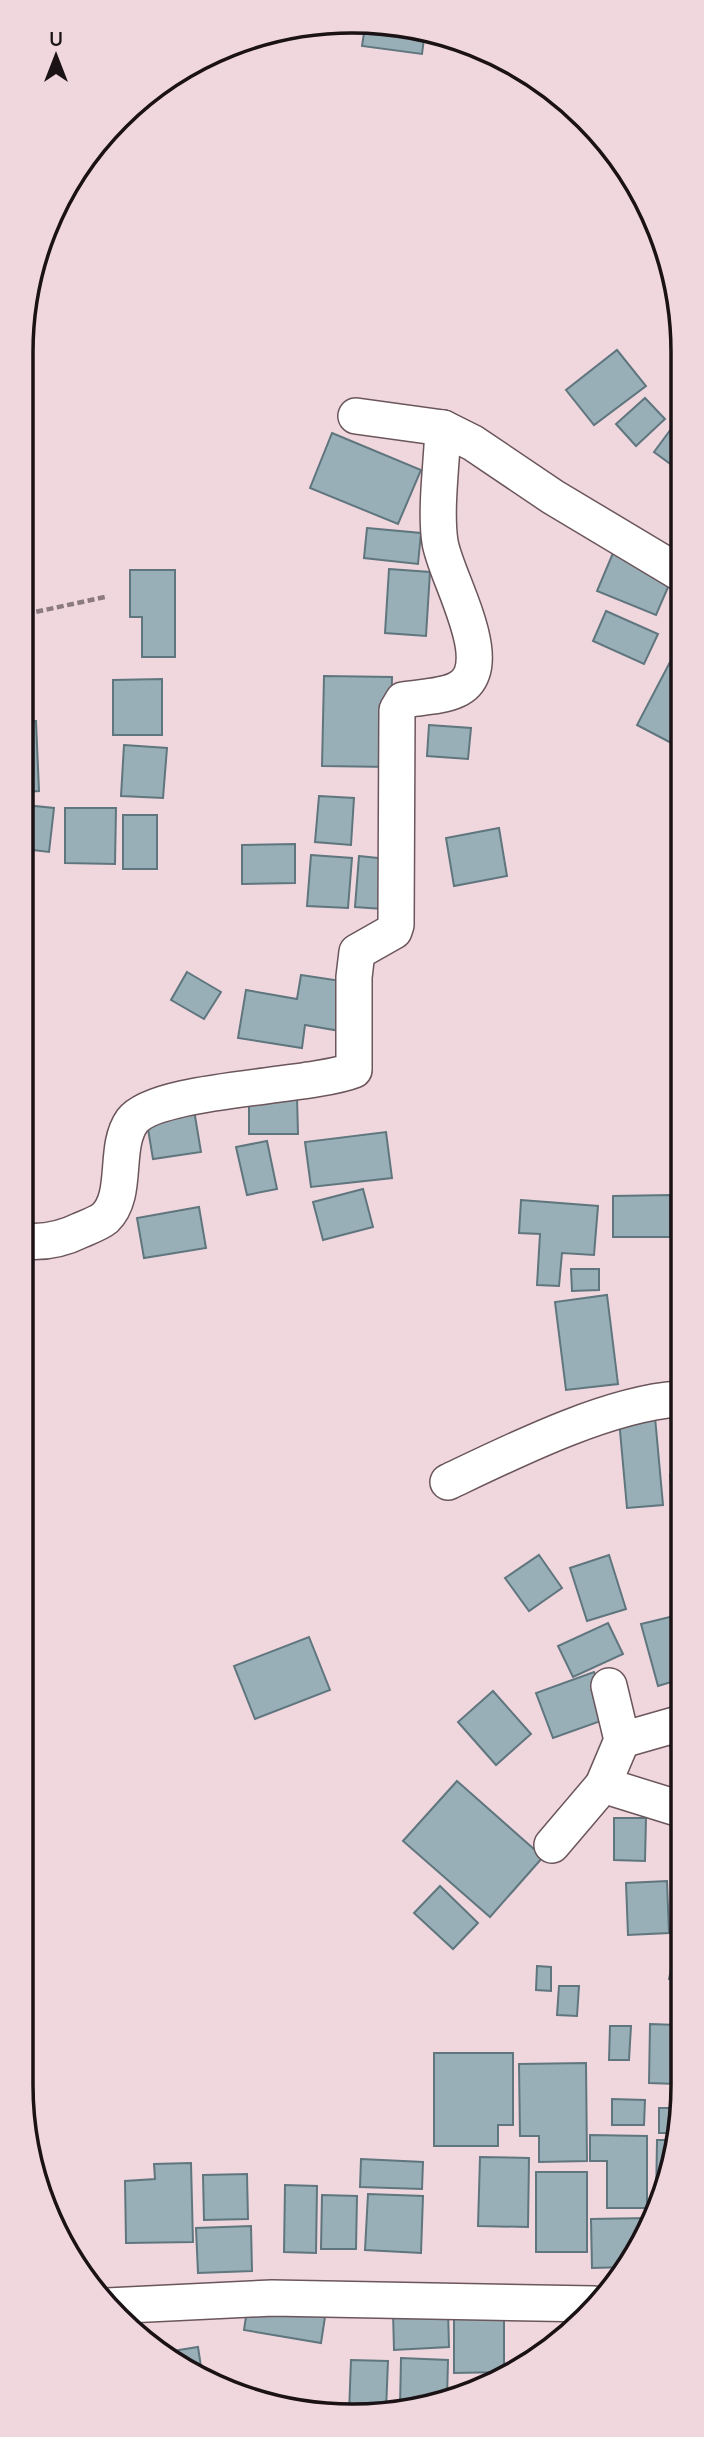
<svg xmlns="http://www.w3.org/2000/svg" width="704" height="2437" viewBox="0 0 704 2437" font-family="Manrope,sans-serif">
<style>
.building{fill:#98afb8;stroke:#60767e;stroke-width:2}
.lines{fill:none;stroke-linecap:round;stroke-linejoin:round}
.street-casing{stroke:#6b565c;stroke-width:38}
.path{stroke:#8b7a7f;stroke-width:4.5;stroke-dasharray:7 3.5;stroke-linecap:butt}
.street{stroke:#fff;stroke-width:35}
.rim{fill:none;stroke:#1a1214;stroke-width:3.5}
</style>
<rect width="100%" height="100%" fill="#f0d7de"/>
<g class="building">
<polygon points="365,27 416,27 425,31 422,54 362,46"/>
<polygon points="617,350 646,386 594,425 566,390"/>
<polygon points="645,398 665,419 636,446 616,424"/>
<polygon points="680,417 680,471 654,452"/>
<polygon points="332,433 421,470 398,524 310,488"/>
<polygon points="367,528 421,533 418,564 364,558"/>
<polygon points="613,553 672,578 656,615 597,591"/>
<polygon points="389,569 430,572 426,636 385,633"/>
<polygon points="130,570 175,570 175,657 142,657 142,617 130,617"/>
<polygon points="606,611 658,634 644,664 593,641"/>
<polygon points="680,643 679,747 637,725"/>
<polygon points="324,676 392,677 390,767 322,766"/>
<polygon points="162,679 162,735 113,735 113,680"/>
<polygon points="26,721 36,721 39,791 26,792"/>
<polygon points="429,725 471,728 468,759 427,756"/>
<polygon points="124,745 167,748 163,798 121,796"/>
<polygon points="319,796 354,798 351,845 315,842"/>
<polygon points="25,805 54,808 49,852 25,849"/>
<polygon points="65,808 116,808 115,864 65,863"/>
<rect x="123" y="815" width="34" height="54"/>
<polygon points="499,828 507,876 454,886 446,838"/>
<polygon points="295,844 295,883 242,884 242,845"/>
<polygon points="311,855 352,858 348,908 307,906"/>
<polygon points="359,856 387,859 383,909 355,907"/>
<polygon points="187,972 221,992 204,1019 171,1000"/>
<polygon points="301,975 348,982 340,1031 305,1025 302,1048 238,1038 246,990 297,999"/>
<polygon points="249,1097 297,1097 298,1134 249,1134"/>
<polygon points="194,1110 201,1152 153,1159 146,1117"/>
<polygon points="386,1132 392,1178 311,1187 305,1142"/>
<polygon points="267,1141 277,1189 247,1195 236,1147"/>
<polygon points="363,1189 373,1227 323,1240 313,1202"/>
<polygon points="670,1195 670,1237 613,1237 613,1196"/>
<polygon points="521,1200 598,1206 594,1255 562,1253 559,1286 537,1285 540,1234 519,1233"/>
<polygon points="199,1207 206,1248 144,1258 137,1218"/>
<polygon points="571,1269 599,1269 599,1290 572,1291"/>
<polygon points="607,1295 618,1384 566,1390 555,1302"/>
<polygon points="655,1417 663,1505 627,1508 619,1420"/>
<polygon points="670,1475 678,1475 678,1508 673,1508"/>
<polygon points="539,1555 562,1588 529,1611 505,1578"/>
<polygon points="609,1555 626,1609 587,1621 570,1568"/>
<polygon points="678,1615 678,1680 658,1686 641,1624"/>
<polygon points="608,1623 623,1654 573,1677 558,1646"/>
<polygon points="309,1637 330,1690 255,1719 234,1666"/>
<polygon points="594,1672 612,1717 553,1738 536,1693"/>
<polygon points="493,1691 531,1734 496,1765 458,1722"/>
<polygon points="678,1730 677,1764 676,1764 666,1734"/>
<polygon points="457,1781 543,1857 490,1917 403,1841"/>
<polygon points="614,1818 646,1818 645,1861 614,1860"/>
<polygon points="667,1881 669,1933 628,1935 626,1883"/>
<polygon points="440,1886 478,1923 453,1949 414,1913"/>
<polygon points="676,1946 677,1946 677,1981 669,1979"/>
<polygon points="537,1966 551,1967 551,1991 536,1990"/>
<polygon points="559,1986 579,1986 577,2016 557,2015"/>
<polygon points="650,2024 677,2025 677,2084 649,2083"/>
<polygon points="610,2026 631,2026 629,2060 609,2060"/>
<polygon points="434,2053 513,2053 513,2125 498,2125 498,2146 434,2146"/>
<polygon points="586,2063 587,2161 539,2162 539,2136 520,2136 519,2064"/>
<polygon points="612,2099 645,2100 644,2125 612,2125"/>
<rect x="659" y="2108" width="18" height="25"/>
<polygon points="590,2135 647,2136 647,2208 607,2208 607,2161 590,2161"/>
<polygon points="657,2140 677,2140 677,2149 656,2200"/>
<polygon points="480,2157 529,2158 528,2227 478,2226"/>
<polygon points="361,2159 423,2162 422,2189 360,2187"/>
<polygon points="191,2163 193,2242 126,2243 125,2181 155,2179 154,2164"/>
<rect x="536" y="2172" width="51" height="80"/>
<polygon points="247,2174 248,2219 204,2220 203,2175"/>
<polygon points="285,2185 317,2186 316,2253 284,2252"/>
<polygon points="368,2194 423,2196 421,2253 365,2250"/>
<polygon points="322,2195 357,2196 356,2249 321,2249"/>
<polygon points="648,2218 628,2267 592,2268 591,2219"/>
<polygon points="251,2226 252,2271 198,2273 196,2228"/>
<polygon points="248,2303 325,2317 321,2343 244,2330"/>
<polygon points="448,2310 449,2347 394,2350 393,2312"/>
<polygon points="454,2313 504,2313 504,2372 454,2373"/>
<polygon points="198,2347 203,2380 166,2352"/>
<polygon points="401,2358 448,2360 447,2400 438,2405 400,2408"/>
<polygon points="351,2360 388,2361 386,2410 349,2413"/>
</g>
<g class="lines">
<g class="street-casing">
<g id="street">
<polyline points="356,416 443,428 473,443 553,497 680,573"/>
<path d="M24,1241C44,1243 63,1239 81,1230C88,1227 99,1223 105,1218C129,1195 113,1148 132,1121C157,1088 308,1088 354,1070V977L357,952L394,931L396,925L397,710L403,700C420,697 441,697 456,690C503,669 445,577 440,542C435,510 442,461 443,428"/>
<path d="M448,1482C513,1451 607,1404 678,1399"/>
<polyline points="609,1686 622,1740 603,1785 677,1808"/>
<polyline points="622,1740 678,1724"/>
<polyline points="552,1845 603,1785"/>
<polyline points="107,2306 272,2298 594,2304"/>
</g>
</g>
<polyline class="path" points="26,614 105,597"/>
<use href="#street" class="street"/>
</g>
<path d="M0 0H704V2437H0ZM352 33H352A319 319 0 0 1 671 352V2085A319 319 0 0 1 352 2404H352A319 319 0 0 1 33 2085V352A319 319 0 0 1 352 33Z" fill="#f0d7de" fill-rule="evenodd"/>
<path class="rim" d="M352 33H352A319 319 0 0 1 671 352V2085A319 319 0 0 1 352 2404H352A319 319 0 0 1 33 2085V352A319 319 0 0 1 352 33Z"/>
<g transform="translate(56 56)" stroke="#f0d7de" stroke-width="5" paint-order="stroke">
<path d="M0-5L12 26L0 18L-12 26Z" fill="#1a1214"/>
<text y="-10" font-size="19" font-weight="bold" text-anchor="middle" fill="#1a1214">U</text>
</g>
</svg>
